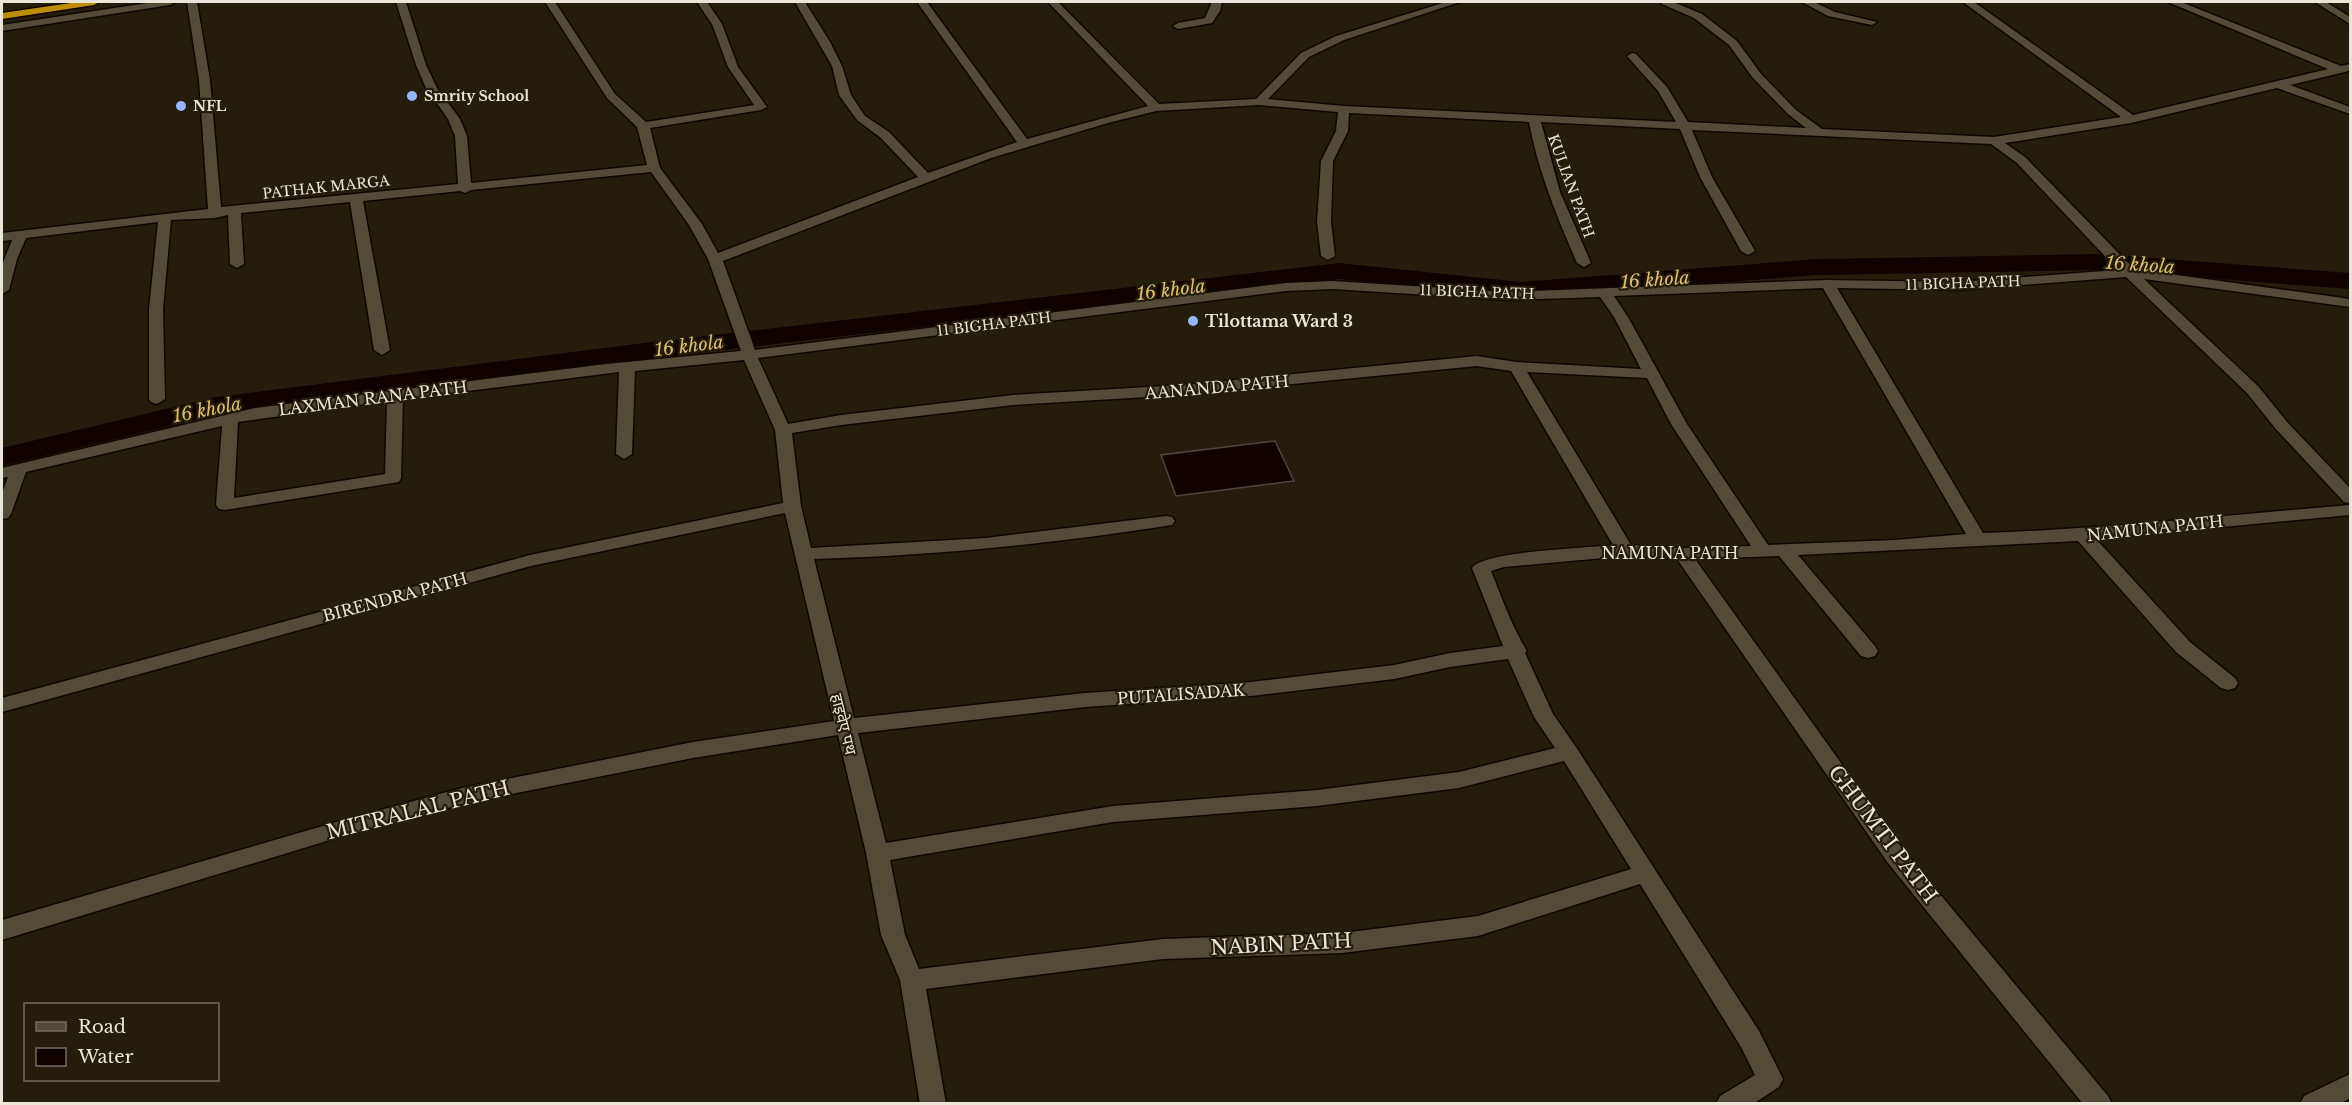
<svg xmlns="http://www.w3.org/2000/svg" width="2352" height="1105" viewBox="0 0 2352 1105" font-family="'Libre Baskerville','Noto Sans Devanagari',serif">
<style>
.water{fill:#100200;stroke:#514641;stroke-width:1.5}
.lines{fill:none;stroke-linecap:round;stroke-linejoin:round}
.canal{fill:#100200;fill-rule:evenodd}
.minor-casing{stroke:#0e0700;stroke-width:3}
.highway-casing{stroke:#0e0700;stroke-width:3}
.minor{fill:#534a37;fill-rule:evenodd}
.highway{fill:#bd8d08;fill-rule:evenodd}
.poi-dot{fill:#94b7fd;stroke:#251d0b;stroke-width:2}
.labels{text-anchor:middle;stroke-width:4.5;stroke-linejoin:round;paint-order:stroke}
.far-poi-label{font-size:14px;font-weight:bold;fill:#eae5d9;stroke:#251d0b;text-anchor:start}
.far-street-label{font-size:14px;fill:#eae5d9;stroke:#251d0b}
.poi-label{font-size:16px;font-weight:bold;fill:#eae5d9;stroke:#251d0b;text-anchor:start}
.street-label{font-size:16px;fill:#eae5d9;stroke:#251d0b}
.water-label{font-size:18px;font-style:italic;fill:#debc77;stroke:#251d0b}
.near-street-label{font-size:20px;fill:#eae5d9;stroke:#251d0b}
</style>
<rect width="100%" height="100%" fill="#251d0b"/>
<polygon class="water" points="1275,441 1294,481 1176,496 1161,455"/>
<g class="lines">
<polygon class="canal" points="2100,254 2350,273 2350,289 2100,270 1817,275 1521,298 1339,279 636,360 216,415 2,466 2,448 216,397 636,344 1339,263 1521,282 1817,259"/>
<g class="minor-casing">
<g id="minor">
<polygon points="154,2 175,2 170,5 2,31 2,25"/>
<path d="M187,2H197L210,80L221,207L458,184L455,136L448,119L426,88L416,65L396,2H406L426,65L437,88L460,119L467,136L471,183L647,165L637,127L607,98L545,2H555L615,94L646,122L754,105L728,67L712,24L697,2H707L722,24L738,67L767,107L761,110L650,128L660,168L702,224L718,253L918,177L881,138L857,120L839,95L832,66L795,2H805L830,42L842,66L851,95L865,116L889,132L928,173L1017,142L917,2H927L1027,139L1148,106L1048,2H1058L1159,104L1256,99L1301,53L1336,36L1446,2H1460L1344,40L1309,57L1268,99L1344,106L1676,122L1658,91L1627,56L1632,53L1636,54L1667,87L1688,122L1806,128L1788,114L1753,78L1729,45L1694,18L1662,4L1661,2H1673L1702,14L1737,41L1761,74L1796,110L1822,129L1994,137L2121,117L1963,2H1974L2133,115L2328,69L2168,2H2181L2341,66L2350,64V70L2345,72L2290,85L2350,107V114L2277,88L2131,123L2005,143L2025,157L2134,269L2350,299V307L2144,279L2259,387L2287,422L2350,488V503L2344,502L2275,428L2247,393L2126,277L1958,290L1837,288L1983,533C2106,529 2228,515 2350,505V515L2096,539L2190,642L2235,678L2238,683L2235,688L2228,690L2221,688L2176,652L2078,541L1798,555L1875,646L1878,651L1875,656L1868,658L1861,656L1779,556L1695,559L1904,851L2108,1096L2112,1104H2083L1888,863L1677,559L1625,556L1504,567L1491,571C1502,598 1512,627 1527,651L1525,653L1553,714L1576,747L1759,1031L1783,1079L1779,1087L1753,1104H1716L1720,1096L1755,1075L1741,1047L1640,884L1478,936L1342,953L1163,959L926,989L946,1104H920L900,980L881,935L866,853L838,735L693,758L462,804L343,836L2,940V920L343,820L462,788L693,742L834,721L785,513L531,566L2,712V698L530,555L783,503L775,430L744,360L635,371L632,454L624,459L616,454L619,372L403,399L401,478L399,482L393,483L225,510L219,509L216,505L222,426L26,472L11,514L8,518L2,519V493L8,477L2,478V468L255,408L606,364L741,351L708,259L689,225L651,172L471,190L465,193L460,191L363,201L390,350L382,355L374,350L350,202L241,213L244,264L237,268L230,264L228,215L215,218L171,220L163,309L165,399L157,404L151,402L149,399V309L158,222L26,238L17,259L9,290L2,294V265L12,240L2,241V233L208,209L199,80ZM1259,105L1338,112L1336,131L1321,161L1317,222L1321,256L1328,260L1335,256L1331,222L1333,161L1348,131L1349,113L1529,122C1538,171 1557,217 1577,263L1584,267L1591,263L1560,192L1541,122L1680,129L1700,177L1741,251L1748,255L1755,251L1712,177L1692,130L1991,144L2017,163L2118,270L1958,282L1827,280L1507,292L1333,281L1286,283L755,350L723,261L991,158L1108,123L1156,111ZM1823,288L1966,534L1895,540L1768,545L1687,424L1628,317L1614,296ZM1333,289L1507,300L1600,297L1614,317L1641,369L1516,362L1477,356L1182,385L1013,395L841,415L788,424L758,358L1286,291ZM1477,366L1511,371L1613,545C1589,548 1483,551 1472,568L1503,646L1450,653L1394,665L1251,682L1085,693L854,718L814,559C932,556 1049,544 1166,526L1172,525L1175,521L1172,517L1166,516L986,538L811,548L801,506L792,433L841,425L1013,405L1182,395ZM1527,372L1647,378L1671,424L1751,546L1682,548L1631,545ZM387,401L385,474L234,498L238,422ZM1508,659L1534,717L1555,748L1459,772L1317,790L1113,806L886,843L858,733L1085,707L1251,696L1394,679L1450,667ZM1564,761L1631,869L1478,916L1342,933L1163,939L919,969L905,935L890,860L1113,822L1317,806L1459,788Z"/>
<polygon points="1212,2 1222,2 1220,11 1212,23 1178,29 1173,26 1178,23 1205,18"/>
<polygon points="1802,2 1814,2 1835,12 1877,22 1872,25 1828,16"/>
<polygon points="2315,2 2326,2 2350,17 2350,24"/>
<polygon points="2350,1074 2350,1098 2340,1104 2300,1104 2304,1096"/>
</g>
</g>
<g class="highway-casing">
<polygon id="highway" points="78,2 99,2 94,5 2,19 2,13"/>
</g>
<use href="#minor" class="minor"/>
<use href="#highway" class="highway"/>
</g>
<g class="poi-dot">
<circle cx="412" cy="96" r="6"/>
<circle cx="181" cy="106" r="6"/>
<circle cx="1193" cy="321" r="6"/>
</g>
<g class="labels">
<g class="far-poi-label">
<text x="424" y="101">Smrity School</text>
<text x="193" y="111">NFL</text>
</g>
<g class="far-street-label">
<text transform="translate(1571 186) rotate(70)" y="5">KULIAN PATH</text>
<text transform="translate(326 187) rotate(-6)" y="5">PATHAK MARGA</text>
<text transform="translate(1963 283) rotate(-2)" y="5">11 BIGHA PATH</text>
<text transform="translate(1477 292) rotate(2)" y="5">11 BIGHA PATH</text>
<text transform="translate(994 324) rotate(-7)" y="5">11 BIGHA PATH</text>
</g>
<g class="poi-label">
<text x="1205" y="327">Tilottama Ward 3</text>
</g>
<g class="street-label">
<text transform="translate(1217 387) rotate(-5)" y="6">AANANDA PATH</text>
<text transform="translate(373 398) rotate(-7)" y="6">LAXMAN RANA PATH</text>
<text transform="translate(2155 528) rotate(-6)" y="6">NAMUNA PATH</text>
<text x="1670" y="559">NAMUNA PATH</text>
<text transform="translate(395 597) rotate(-15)" y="6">BIRENDRA PATH</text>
<text transform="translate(1181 694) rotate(-4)" y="6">PUTALISADAK</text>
<text transform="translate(844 724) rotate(76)" y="6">हाइवेए पथ</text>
</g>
<g class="water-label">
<text transform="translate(2140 265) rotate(4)" y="6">16 khola</text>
<text transform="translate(1655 280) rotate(-4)" y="6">16 khola</text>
<text transform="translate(1171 290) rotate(-7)" y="6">16 khola</text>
<text transform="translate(689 346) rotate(-7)" y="6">16 khola</text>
<text transform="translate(207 410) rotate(-11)" y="6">16 khola</text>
</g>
<g class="near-street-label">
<text transform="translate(418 810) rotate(-14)" y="7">MITRALAL PATH</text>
<text transform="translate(1883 834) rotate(53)" y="7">GHUMTI PATH</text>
<text transform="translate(1281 944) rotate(-3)" y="7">NABIN PATH</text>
</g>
</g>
<rect width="2352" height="1105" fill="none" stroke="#eae5d9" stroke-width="6"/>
<rect x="24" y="1003" width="195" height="78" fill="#251d0b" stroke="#746d5d" stroke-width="1.5"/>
<rect x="36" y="1022" width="30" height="9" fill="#534a37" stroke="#746d5d" stroke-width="1.5"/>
<text x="78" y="1033" font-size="18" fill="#eae5d9">Road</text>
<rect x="36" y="1048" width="30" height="18" fill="#100200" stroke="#746d5d" stroke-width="1.5"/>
<text x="78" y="1063" font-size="18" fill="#eae5d9">Water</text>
</svg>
